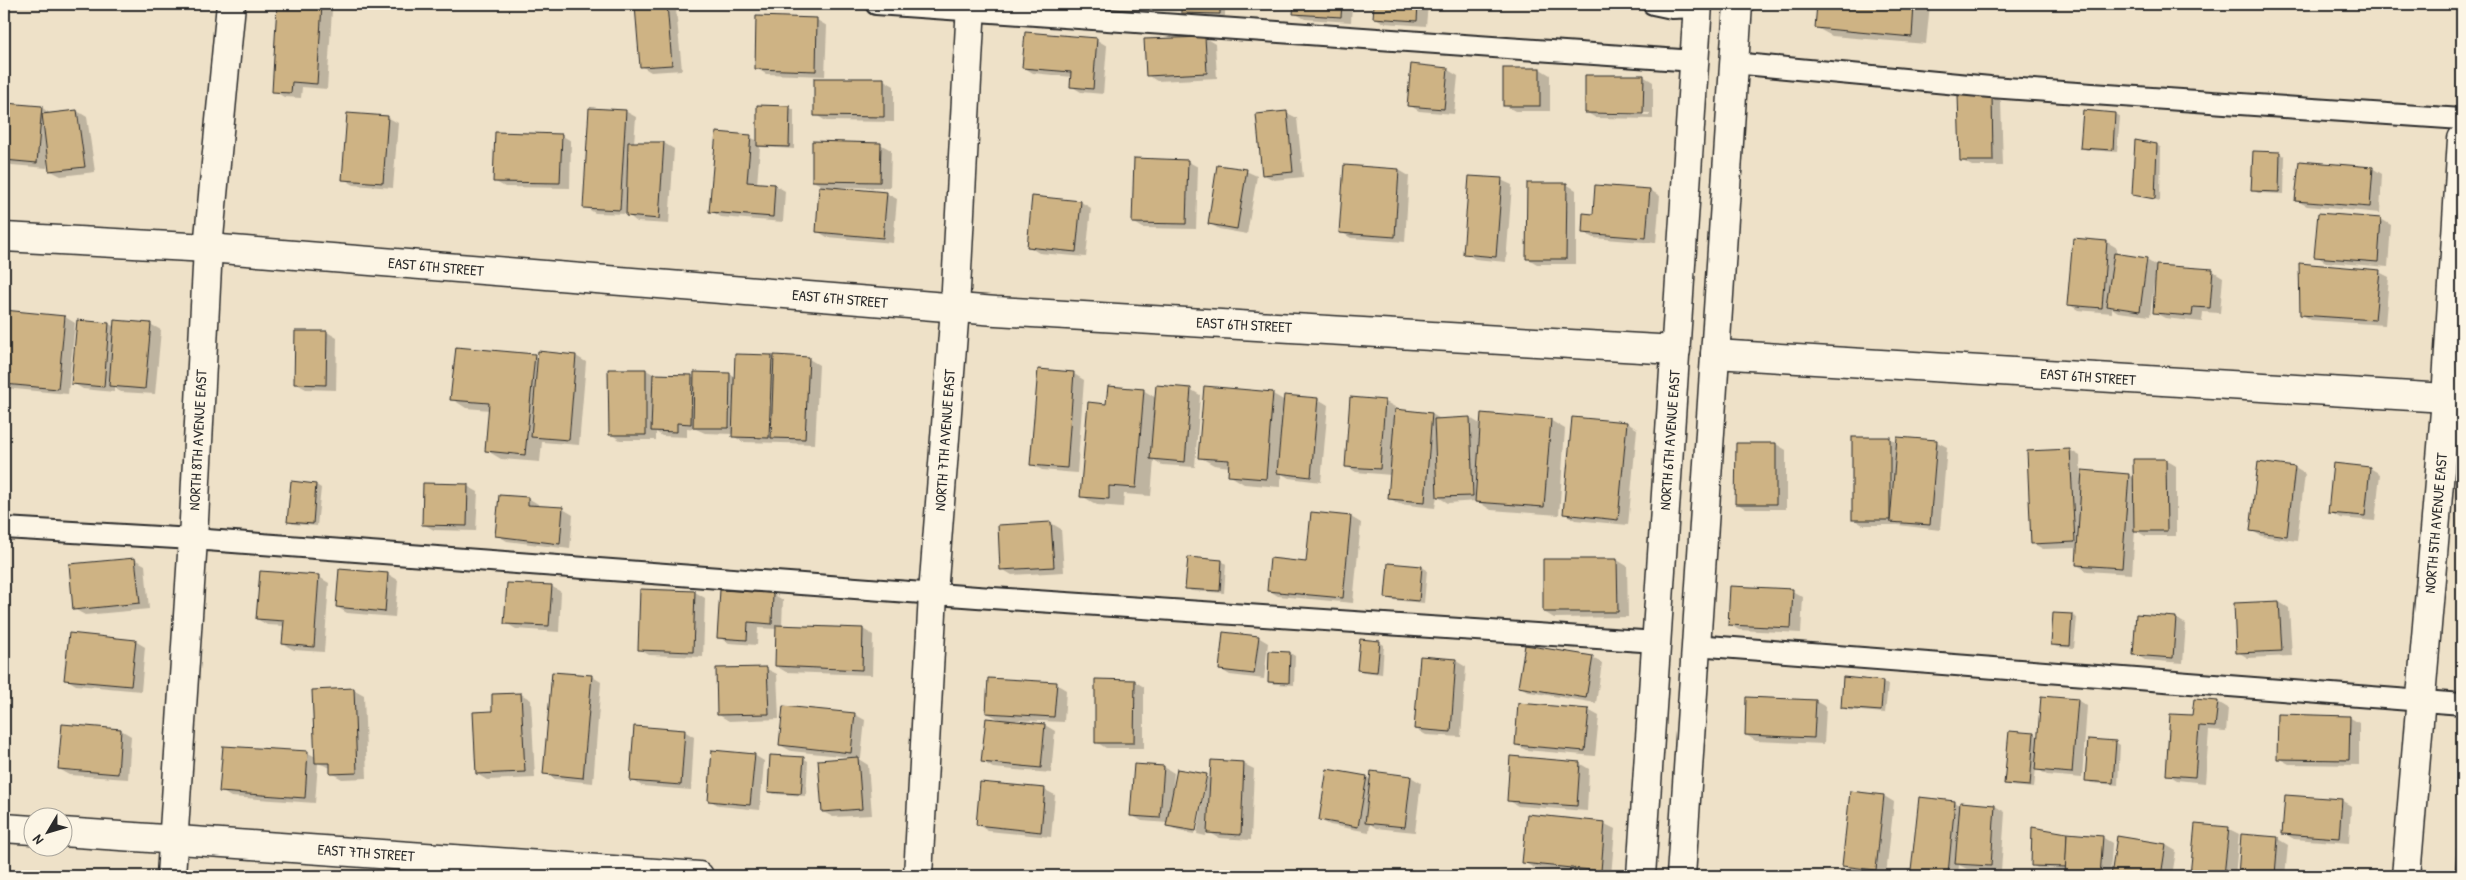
<svg xmlns="http://www.w3.org/2000/svg" width="2466" height="880" viewBox="0 0 2466 880" font-family="'Patrick Hand',sans-serif">
<style>
.shadow{fill:#0003;fill-rule:evenodd}
.building{fill:#ceb384;stroke:#2b2b2b}
.lines{fill:none;stroke-linecap:round;stroke-linejoin:round}
.lane-casing{stroke:#2b2b2b;stroke-width:24}
.street-casing{stroke:#2b2b2b;stroke-width:31}
.secondary-casing{stroke:#2b2b2b;stroke-width:31}
.lane{stroke:#fcf5e5;stroke-width:20}
.street{stroke:#fcf5e5;stroke-width:28}
.secondary{stroke:#fcf5e5;stroke-width:28}
.labels{text-anchor:middle;stroke-width:4;stroke-linejoin:round;paint-order:stroke}
.street-label{font-size:15px;fill:#2b2b2b;stroke:#fcf5e5}
</style>
<rect width="100%" height="100%" fill="#eee1c8"/>
<filter id="ink" filterUnits="userSpaceOnUse"><feTurbulence type="fractalNoise" baseFrequency=".02" numOctaves="2"/><feDisplacementMap in="SourceGraphic" scale="10" xChannelSelector="R" yChannelSelector="G"/><feConvolveMatrix kernelMatrix="1 2 1 2 8 2 1 2 1" color-interpolation-filters="sRGB"/></filter>
<g filter="url(#ink)">
<g class="shadow">
<polygon points="279,4 321,4 332,10 327,89 302,87 301,98 284,97 274,91"/>
<polygon points="666,4 676,10 682,70 651,72 641,66"/>
<polygon points="1183,4 1225,4 1225,16 1188,15 1183,12"/>
<polygon points="1295,4 1352,4 1351,22 1305,19 1294,13"/>
<polygon points="1375,4 1428,4 1426,26 1384,23 1374,17"/>
<polygon points="1819,4 1930,4 1926,44 1832,36 1817,28"/>
<polygon points="817,20 827,26 825,76 766,74 756,68"/>
<polygon points="1026,33 1097,40 1107,46 1103,94 1081,92 1071,86 1072,77 1033,73 1023,67"/>
<polygon points="1205,38 1215,44 1217,78 1157,81 1147,75"/>
<polygon points="1413,66 1448,70 1458,76 1454,114 1419,111 1409,105"/>
<polygon points="1540,69 1550,75 1550,111 1515,111 1504,105"/>
<path d="M1643,76L1653,82V119L1596,118L1586,112ZM1595,112L1650,113V115L1595,114Z"/>
<polygon points="815,79 884,80 894,86 894,122 826,121 816,115"/>
<polygon points="1991,95 2001,101 2003,166 1972,166 1961,160"/>
<polygon points="6,104 41,107 51,114 77,111 87,117 95,172 61,176 51,171 48,158 47,168 12,165 4,161 6,173 4,173 4,130"/>
<polygon points="789,107 794,110 794,149 760,147 757,184 775,185 785,191 783,222 721,217 711,211 750,137 758,141"/>
<polygon points="625,111 636,117 634,143 664,143 674,149 669,224 637,222 627,214 595,213 585,207"/>
<polygon points="1287,113 1297,118 1303,177 1274,180 1264,175"/>
<polygon points="2115,114 2120,117 2117,152 2087,150 2082,148"/>
<polygon points="387,117 398,123 393,188 354,185 344,179"/>
<polygon points="561,135 571,141 570,188 505,187 494,181"/>
<polygon points="880,144 891,150 890,188 839,187 839,189 886,193 897,199 893,243 827,237 817,231 821,185 813,181"/>
<polygon points="2157,145 2161,148 2160,201 2134,194"/>
<polygon points="2280,154 2285,156 2284,194 2258,193 2253,190"/>
<polygon points="1187,161 1198,167 1196,229 1143,228 1133,222"/>
<polygon points="2372,168 2382,174 2380,213 2307,206 2297,201"/>
<polygon points="1399,170 1409,176 1405,242 1351,238 1341,232"/>
<polygon points="1246,171 1257,176 1247,234 1219,229 1209,223"/>
<polygon points="1501,180 1512,185 1506,262 1475,259 1464,253"/>
<polygon points="1566,184 1576,190 1576,264 1537,264 1527,258"/>
<polygon points="1650,190 1660,196 1656,243 1593,238 1583,232"/>
<polygon points="1081,202 1091,208 1086,257 1039,253 1029,247"/>
<polygon points="2319,214 2381,219 2391,225 2388,267 2326,262 2316,256"/>
<polygon points="2107,242 2117,248 2117,255 2147,260 2157,267 2213,271 2223,277 2220,313 2203,312 2202,322 2165,318 2155,313 2156,285 2154,284 2150,316 2118,312 2112,308 2112,313 2078,310 2068,304"/>
<polygon points="2379,272 2389,277 2385,325 2311,320 2301,314"/>
<polygon points="4,311 65,317 75,323 68,394 4,388"/>
<polygon points="78,321 109,324 115,327 150,324 161,330 155,394 121,392 114,388 114,392 83,389 73,383"/>
<polygon points="296,332 327,332 337,338 336,390 306,389 295,383"/>
<polygon points="539,353 576,356 586,362 579,445 542,442 540,462 501,459 486,450 490,410 466,408 452,399 534,356 539,358"/>
<polygon points="736,355 809,359 819,365 815,444 743,442 733,436 733,434 705,433 696,429 687,428 687,437 662,436 656,432 656,440 620,440 610,434 646,370 655,375 695,378 730,374 735,377"/>
<polygon points="1074,374 1084,380 1077,473 1042,470 1031,464"/>
<polygon points="1190,389 1200,395 1195,467 1162,465 1154,460 1151,496 1124,494 1123,507 1097,505 1082,496 1143,390 1156,398"/>
<polygon points="1273,394 1285,401 1318,399 1328,405 1321,482 1289,478 1282,474 1280,487 1244,484 1229,475 1230,467 1214,465 1199,457"/>
<polygon points="1384,401 1395,407 1394,410 1432,414 1442,420 1470,418 1482,425 1550,420 1565,429 1559,515 1491,510 1477,501 1448,503 1438,497 1438,490 1435,508 1399,504 1389,498 1391,475 1356,472 1346,466"/>
<polygon points="1627,423 1637,429 1628,525 1575,520 1565,514"/>
<polygon points="1853,438 1890,439 1898,443 1937,442 1947,447 1940,530 1898,525 1863,525 1853,519"/>
<polygon points="1737,444 1776,444 1786,450 1786,509 1746,509 1736,503"/>
<polygon points="2070,450 2080,456 2081,480 2128,475 2134,478 2166,460 2176,466 2176,536 2145,536 2135,530 2132,574 2087,571 2077,565 2078,548 2043,549 2032,543"/>
<polygon points="2259,463 2295,468 2305,474 2297,541 2261,536 2251,530"/>
<polygon points="2370,468 2380,474 2375,521 2340,518 2330,512"/>
<polygon points="292,483 316,485 321,488 317,526 293,524 288,521"/>
<polygon points="467,486 478,492 476,531 434,530 423,524"/>
<polygon points="528,498 538,504 538,507 563,509 573,515 570,549 507,541 497,535"/>
<polygon points="1351,517 1361,523 1353,603 1278,596 1268,590 1307,563"/>
<polygon points="1051,523 1061,529 1064,572 1012,575 1002,569"/>
<polygon points="134,559 145,565 149,609 85,615 74,609"/>
<polygon points="1617,560 1627,566 1628,617 1554,618 1544,612 1544,561"/>
<polygon points="1222,561 1226,564 1224,593 1191,591 1187,588"/>
<polygon points="1422,567 1427,570 1424,603 1392,600 1387,598"/>
<polygon points="340,570 388,574 398,580 395,617 347,613 337,607"/>
<polygon points="261,573 319,577 329,583 324,652 294,650 283,644 285,626 267,625 257,619"/>
<polygon points="551,586 561,592 559,632 516,629 506,623"/>
<polygon points="641,591 695,592 705,598 703,657 649,655 639,649"/>
<polygon points="1792,591 1803,597 1801,633 1739,630 1729,624"/>
<polygon points="773,594 783,600 782,626 863,629 873,635 872,675 786,672 776,666 777,629 758,628 757,645 729,643 719,637"/>
<polygon points="2279,602 2289,608 2292,656 2248,658 2238,652"/>
<polygon points="2072,615 2077,618 2074,648 2057,647 2052,645"/>
<polygon points="2175,618 2186,624 2183,663 2145,660 2135,654"/>
<polygon points="1258,637 1268,643 1264,679 1230,675 1220,669"/>
<polygon points="135,641 145,647 141,691 76,685 66,679"/>
<polygon points="1379,642 1384,645 1382,674 1363,672 1358,669"/>
<polygon points="1270,652 1290,653 1295,656 1294,685 1274,684 1269,682"/>
<polygon points="1592,658 1602,663 1596,703 1529,692 1519,686"/>
<polygon points="1456,661 1466,667 1461,737 1426,735 1416,729"/>
<polygon points="4,669 11,673 6,735 4,734"/>
<polygon points="767,669 777,674 779,719 729,721 719,715"/>
<polygon points="591,676 601,682 593,783 555,779 544,773"/>
<polygon points="1844,679 1883,682 1888,685 1885,713 1847,710 1842,707"/>
<polygon points="1134,681 1144,687 1144,748 1106,748 1096,742"/>
<polygon points="1056,684 1066,690 1064,722 1016,720 1016,722 1045,725 1055,731 1051,773 993,768 983,762 1001,720 987,713"/>
<polygon points="353,689 364,695 367,778 342,779 331,773 331,768 318,763 315,803 231,797 221,791 224,747 308,753 316,757"/>
<polygon points="521,694 531,700 535,778 487,780 477,774 494,712"/>
<polygon points="2077,700 2087,706 2082,778 2047,775 2036,768 2034,788 2011,786 2006,783 2034,734 2039,737"/>
<polygon points="1815,701 1826,707 1824,744 1756,741 1746,735"/>
<polygon points="2218,702 2228,708 2226,732 2209,731 2205,783 2177,780 2167,774 2193,717"/>
<polygon points="1588,710 1599,716 1595,756 1526,750 1516,745"/>
<polygon points="854,714 865,720 861,758 791,751 780,745"/>
<polygon points="2349,717 2359,723 2359,765 2289,764 2278,758"/>
<polygon points="121,730 131,736 128,779 70,775 59,769"/>
<polygon points="684,731 694,737 691,790 642,786 632,780"/>
<polygon points="2115,742 2120,745 2118,785 2091,783 2087,780"/>
<polygon points="754,755 764,761 760,810 720,806 709,800"/>
<polygon points="803,758 808,761 806,796 774,794 769,791"/>
<polygon points="857,758 868,765 872,815 833,817 823,812"/>
<polygon points="1579,763 1589,769 1587,811 1518,806 1508,800"/>
<polygon points="1244,764 1254,769 1251,840 1219,838 1207,831 1206,836 1197,834 1207,777 1205,777 1194,834 1178,831 1168,825 1168,823 1142,821 1131,815 1164,767 1174,773 1173,785 1175,786 1206,776 1211,779"/>
<polygon points="1366,777 1371,780 1411,777 1421,783 1415,832 1376,828 1370,824 1369,832 1330,825 1320,820"/>
<polygon points="1045,790 1055,795 1051,837 988,831 978,825"/>
<polygon points="1884,796 1894,802 1886,875 1854,871 1843,866"/>
<polygon points="2341,800 2351,806 2349,843 2294,839 2283,833"/>
<polygon points="1955,802 1961,806 1995,806 2005,812 2001,871 1967,869 1959,865 1958,876 1927,876 1912,870"/>
<polygon points="1528,816 1605,824 1615,829 1611,876 1534,868 1524,862"/>
<polygon points="2196,825 2229,829 2239,834 2235,876 2191,876"/>
<polygon points="2069,835 2102,837 2112,843 2110,876 2065,876 2066,869 2037,868 2032,865"/>
<polygon points="2242,836 2278,839 2288,845 2285,876 2239,876"/>
<polygon points="2118,838 2166,845 2176,851 2172,876 2113,876"/>
</g>
<g class="building">
<polygon points="277,4 322,4 317,84 292,82 291,93 272,92"/>
<polygon points="667,4 672,65 640,67 635,6"/>
<polygon points="1181,4 1220,4 1220,14 1181,13"/>
<polygon points="1294,4 1342,4 1341,17 1293,14"/>
<polygon points="1374,4 1418,4 1417,21 1373,18"/>
<polygon points="1817,4 1914,4 1912,37 1815,28"/>
<polygon points="756,16 817,18 816,71 755,69"/>
<polygon points="1025,32 1097,38 1093,89 1070,87 1071,72 1022,68"/>
<polygon points="1205,37 1207,73 1146,76 1144,39"/>
<polygon points="1411,64 1448,68 1444,109 1407,106"/>
<rect x="1503" y="68" width="37" height="38"/>
<polygon points="1585,75 1644,75 1643,114 1585,113"/>
<polygon points="814,78 884,78 884,117 814,116"/>
<polygon points="1992,94 1993,161 1960,161 1958,95"/>
<polygon points="5,103 42,106 37,163 4,160"/>
<polygon points="757,105 790,106 789,147 757,146"/>
<polygon points="589,108 626,110 620,210 583,208"/>
<polygon points="77,110 85,167 49,171 42,114"/>
<polygon points="2083,110 2115,113 2113,150 2080,148"/>
<polygon points="1287,111 1293,172 1262,175 1256,114"/>
<polygon points="347,113 388,116 383,183 342,180"/>
<polygon points="495,132 562,134 560,183 493,182"/>
<polygon points="716,132 751,135 747,182 775,184 773,217 709,212"/>
<polygon points="2135,140 2157,144 2155,199 2132,195"/>
<polygon points="812,141 881,143 880,182 812,181"/>
<polygon points="628,142 664,142 659,219 626,216"/>
<polygon points="2253,151 2280,152 2279,192 2251,191"/>
<polygon points="1134,158 1188,160 1186,224 1132,223"/>
<polygon points="2299,161 2373,167 2370,207 2295,201"/>
<polygon points="1217,165 1247,169 1237,229 1208,224"/>
<polygon points="1344,165 1399,169 1395,237 1339,233"/>
<polygon points="1469,176 1502,178 1496,257 1463,254"/>
<polygon points="1527,183 1567,183 1566,259 1526,259"/>
<polygon points="1595,185 1650,189 1646,238 1582,233 1583,213 1593,214"/>
<polygon points="819,186 887,192 883,238 816,232"/>
<polygon points="1032,196 1081,201 1076,252 1027,247"/>
<polygon points="2318,213 2381,218 2378,262 2314,257"/>
<polygon points="2073,238 2107,241 2102,308 2067,305"/>
<polygon points="2114,253 2147,258 2140,311 2106,306"/>
<polygon points="2299,263 2380,270 2375,320 2300,315"/>
<polygon points="2156,265 2213,269 2210,308 2193,307 2192,316 2153,313"/>
<polygon points="4,310 65,316 58,389 4,384"/>
<polygon points="77,320 109,323 104,387 71,384"/>
<polygon points="114,320 151,323 145,389 109,386"/>
<polygon points="295,331 327,331 326,385 294,384"/>
<polygon points="456,347 535,354 525,455 485,451 489,403 450,400"/>
<polygon points="538,351 576,355 569,440 531,437"/>
<polygon points="735,354 772,355 769,438 732,437"/>
<polygon points="774,355 809,357 805,439 771,438"/>
<polygon points="608,369 646,369 646,435 609,435"/>
<polygon points="1038,369 1074,372 1067,468 1030,465"/>
<polygon points="694,372 730,373 729,428 693,428"/>
<polygon points="653,374 692,375 691,424 677,423 677,432 651,431"/>
<polygon points="1156,385 1191,388 1185,462 1150,459"/>
<polygon points="1108,386 1144,389 1136,488 1109,486 1109,499 1080,497 1088,402 1106,404"/>
<polygon points="1204,386 1273,392 1266,479 1228,476 1229,460 1198,458"/>
<polygon points="1284,395 1318,398 1311,477 1277,473"/>
<polygon points="1350,397 1385,400 1380,469 1345,467"/>
<polygon points="1395,409 1432,413 1425,502 1388,499"/>
<polygon points="1481,413 1551,419 1544,507 1475,502"/>
<polygon points="1470,417 1473,496 1437,497 1434,419"/>
<polygon points="1572,417 1627,422 1618,520 1563,514"/>
<rect x="1852" y="437" width="38" height="83"/>
<polygon points="1897,437 1937,440 1930,525 1890,522"/>
<polygon points="1736,443 1776,443 1776,504 1735,504"/>
<polygon points="2070,449 2075,542 2031,544 2027,451"/>
<polygon points="2133,459 2166,459 2167,531 2134,531"/>
<polygon points="2258,462 2295,467 2287,536 2250,531"/>
<polygon points="2333,463 2370,467 2365,516 2328,513"/>
<polygon points="2082,470 2129,474 2122,568 2076,565"/>
<polygon points="291,481 316,484 313,524 287,522"/>
<polygon points="423,483 468,484 467,526 422,525"/>
<polygon points="499,495 528,497 528,505 563,507 560,544 495,536"/>
<polygon points="1311,512 1351,516 1343,598 1267,591 1270,558 1306,562"/>
<polygon points="1051,522 1054,567 1000,570 998,525"/>
<polygon points="1188,557 1222,560 1220,591 1185,589"/>
<polygon points="135,558 140,603 73,610 69,564"/>
<polygon points="1543,559 1617,559 1618,612 1543,612"/>
<polygon points="1388,563 1422,566 1419,601 1385,598"/>
<polygon points="339,569 388,573 385,612 336,607"/>
<polygon points="260,571 319,575 314,647 282,644 284,621 256,619"/>
<polygon points="507,583 552,585 549,626 504,624"/>
<polygon points="1730,586 1793,589 1791,628 1728,625"/>
<polygon points="640,589 695,591 693,652 638,650"/>
<polygon points="720,590 773,593 772,624 748,622 747,640 717,638"/>
<polygon points="2279,601 2282,651 2236,653 2234,603"/>
<polygon points="2053,613 2072,614 2070,646 2051,645"/>
<polygon points="2136,614 2176,617 2173,658 2133,655"/>
<polygon points="776,625 863,628 862,670 775,666"/>
<polygon points="1223,632 1259,636 1254,674 1219,670"/>
<polygon points="69,633 136,640 131,686 64,680"/>
<polygon points="1360,639 1380,641 1377,672 1357,670"/>
<polygon points="1525,645 1593,656 1586,698 1518,687"/>
<polygon points="1269,651 1290,652 1289,683 1268,682"/>
<polygon points="1420,656 1456,659 1451,732 1414,729"/>
<polygon points="767,667 769,714 717,715 716,668"/>
<polygon points="552,672 592,675 583,778 543,774"/>
<polygon points="1843,677 1883,681 1881,711 1841,708"/>
<polygon points="988,678 1057,682 1054,717 986,713"/>
<polygon points="1095,679 1135,680 1134,743 1095,743"/>
<polygon points="354,688 357,773 330,774 330,763 315,763 312,690"/>
<polygon points="521,693 525,772 476,774 473,712 492,711 492,694"/>
<polygon points="2041,696 2078,699 2072,773 2035,770"/>
<polygon points="1746,697 1816,700 1814,738 1745,735"/>
<polygon points="2194,699 2218,701 2215,727 2199,726 2195,777 2166,775 2170,714 2192,715"/>
<polygon points="1518,703 1589,709 1585,751 1515,745"/>
<polygon points="783,706 855,713 851,753 779,745"/>
<polygon points="2278,714 2350,716 2349,760 2277,759"/>
<polygon points="986,718 1045,724 1041,768 981,762"/>
<polygon points="62,724 121,729 118,774 58,769"/>
<polygon points="634,726 685,730 681,785 630,781"/>
<polygon points="2009,731 2034,733 2030,786 2004,784"/>
<polygon points="2088,739 2116,741 2113,783 2085,781"/>
<polygon points="223,746 308,751 305,798 219,792"/>
<polygon points="712,750 755,754 750,805 708,801"/>
<polygon points="770,755 804,757 801,794 768,792"/>
<polygon points="1510,756 1580,762 1577,806 1507,801"/>
<polygon points="858,757 862,809 822,812 818,760"/>
<polygon points="1211,760 1244,762 1241,835 1207,833"/>
<polygon points="1134,764 1164,766 1160,818 1130,816"/>
<polygon points="1177,769 1207,774 1196,831 1166,826"/>
<polygon points="1327,769 1367,776 1358,827 1319,820"/>
<polygon points="1371,771 1411,776 1405,827 1365,823"/>
<polygon points="980,782 1045,788 1041,832 976,825"/>
<polygon points="1850,791 1884,795 1876,870 1842,866"/>
<polygon points="2285,795 2342,799 2339,838 2282,834"/>
<polygon points="1919,797 1955,801 1948,874 1911,871"/>
<polygon points="1960,802 1995,805 1991,866 1955,864"/>
<polygon points="1527,814 1605,822 1601,871 1522,863"/>
<polygon points="2195,824 2229,827 2224,876 2190,876"/>
<polygon points="2032,827 2067,833 2066,867 2031,866"/>
<polygon points="2067,833 2103,836 2100,876 2065,876"/>
<polygon points="2241,834 2278,837 2275,875 2288,876 2238,876"/>
<polygon points="2117,836 2166,844 2161,876 2111,876"/>
<polygon points="2457,848 2462,849 2462,876 2455,876"/>
</g>
<g class="lines">
<g class="lane-casing">
<g id="lane">
<polyline points="876,4 1695,61"/>
<polyline points="1653,4 1672,8 1698,7"/>
<polyline points="1733,63 1990,87 2462,119"/>
<polyline points="4,528 193,539 977,597 1657,642"/>
<polyline points="1695,645 2462,704"/>
</g>
</g>
<g class="street-casing">
<g id="street">
<polyline points="4,237 208,248 996,311 1676,350"/>
<polyline points="1715,354 2462,399"/>
<polyline points="4,828 32,830"/>
<polyline points="62,832 699,876"/>
<polyline points="171,876 193,539 208,248 231,4"/>
<polyline points="918,876 933,594 955,308 971,4"/>
<polyline points="2406,876 2446,399 2462,139"/>
</g>
</g>
<g class="secondary-casing">
<g id="secondary">
<polyline points="1641,876 1698,4"/>
<polyline points="1681,876 1738,4"/>
</g>
</g>
<use href="#lane" class="lane"/>
<use href="#street" class="street"/>
<use href="#secondary" class="secondary"/>
</g>
</g>
<g class="labels">
<g class="street-label">
<text transform="translate(436 267) rotate(5)" y="5">EAST 6TH STREET</text>
<text transform="translate(840 299) rotate(5)" y="5">EAST 6TH STREET</text>
<text transform="translate(1244 325) rotate(3)" y="5">EAST 6TH STREET</text>
<text transform="translate(2088 377) rotate(4)" y="5">EAST 6TH STREET</text>
<text transform="translate(198 440) rotate(-87)" y="5">NORTH 8TH AVENUE EAST</text>
<text transform="translate(945 440) rotate(-86)" y="5">NORTH 7TH AVENUE EAST</text>
<text transform="translate(1670 440) rotate(-86)" y="5">NORTH 6TH AVENUE EAST</text>
<text transform="translate(2436 523) rotate(-85)" y="5">NORTH 5TH AVENUE EAST</text>
<text transform="translate(366 853) rotate(4)" y="5">EAST 7TH STREET</text>
</g>
</g>
<rect width="2466" height="880" fill="none" stroke="#fcf5e5" stroke-width="20"/>
<rect x="10" y="10" width="2446" height="860" fill="none" stroke="#2b2b2b" stroke-width="2" filter="url(#ink)"/>
<g transform="translate(48 832) rotate(232)"><circle r="24" fill="#fcf5e5" stroke="#a8a49b"/>
<path d="M0-4L9 19L0 12L-9 19Z" fill="#2b2b2b"/>
<text y="-8" font-size="14" font-weight="bold" text-anchor="middle" fill="#2b2b2b">N</text>
</g>
</svg>
